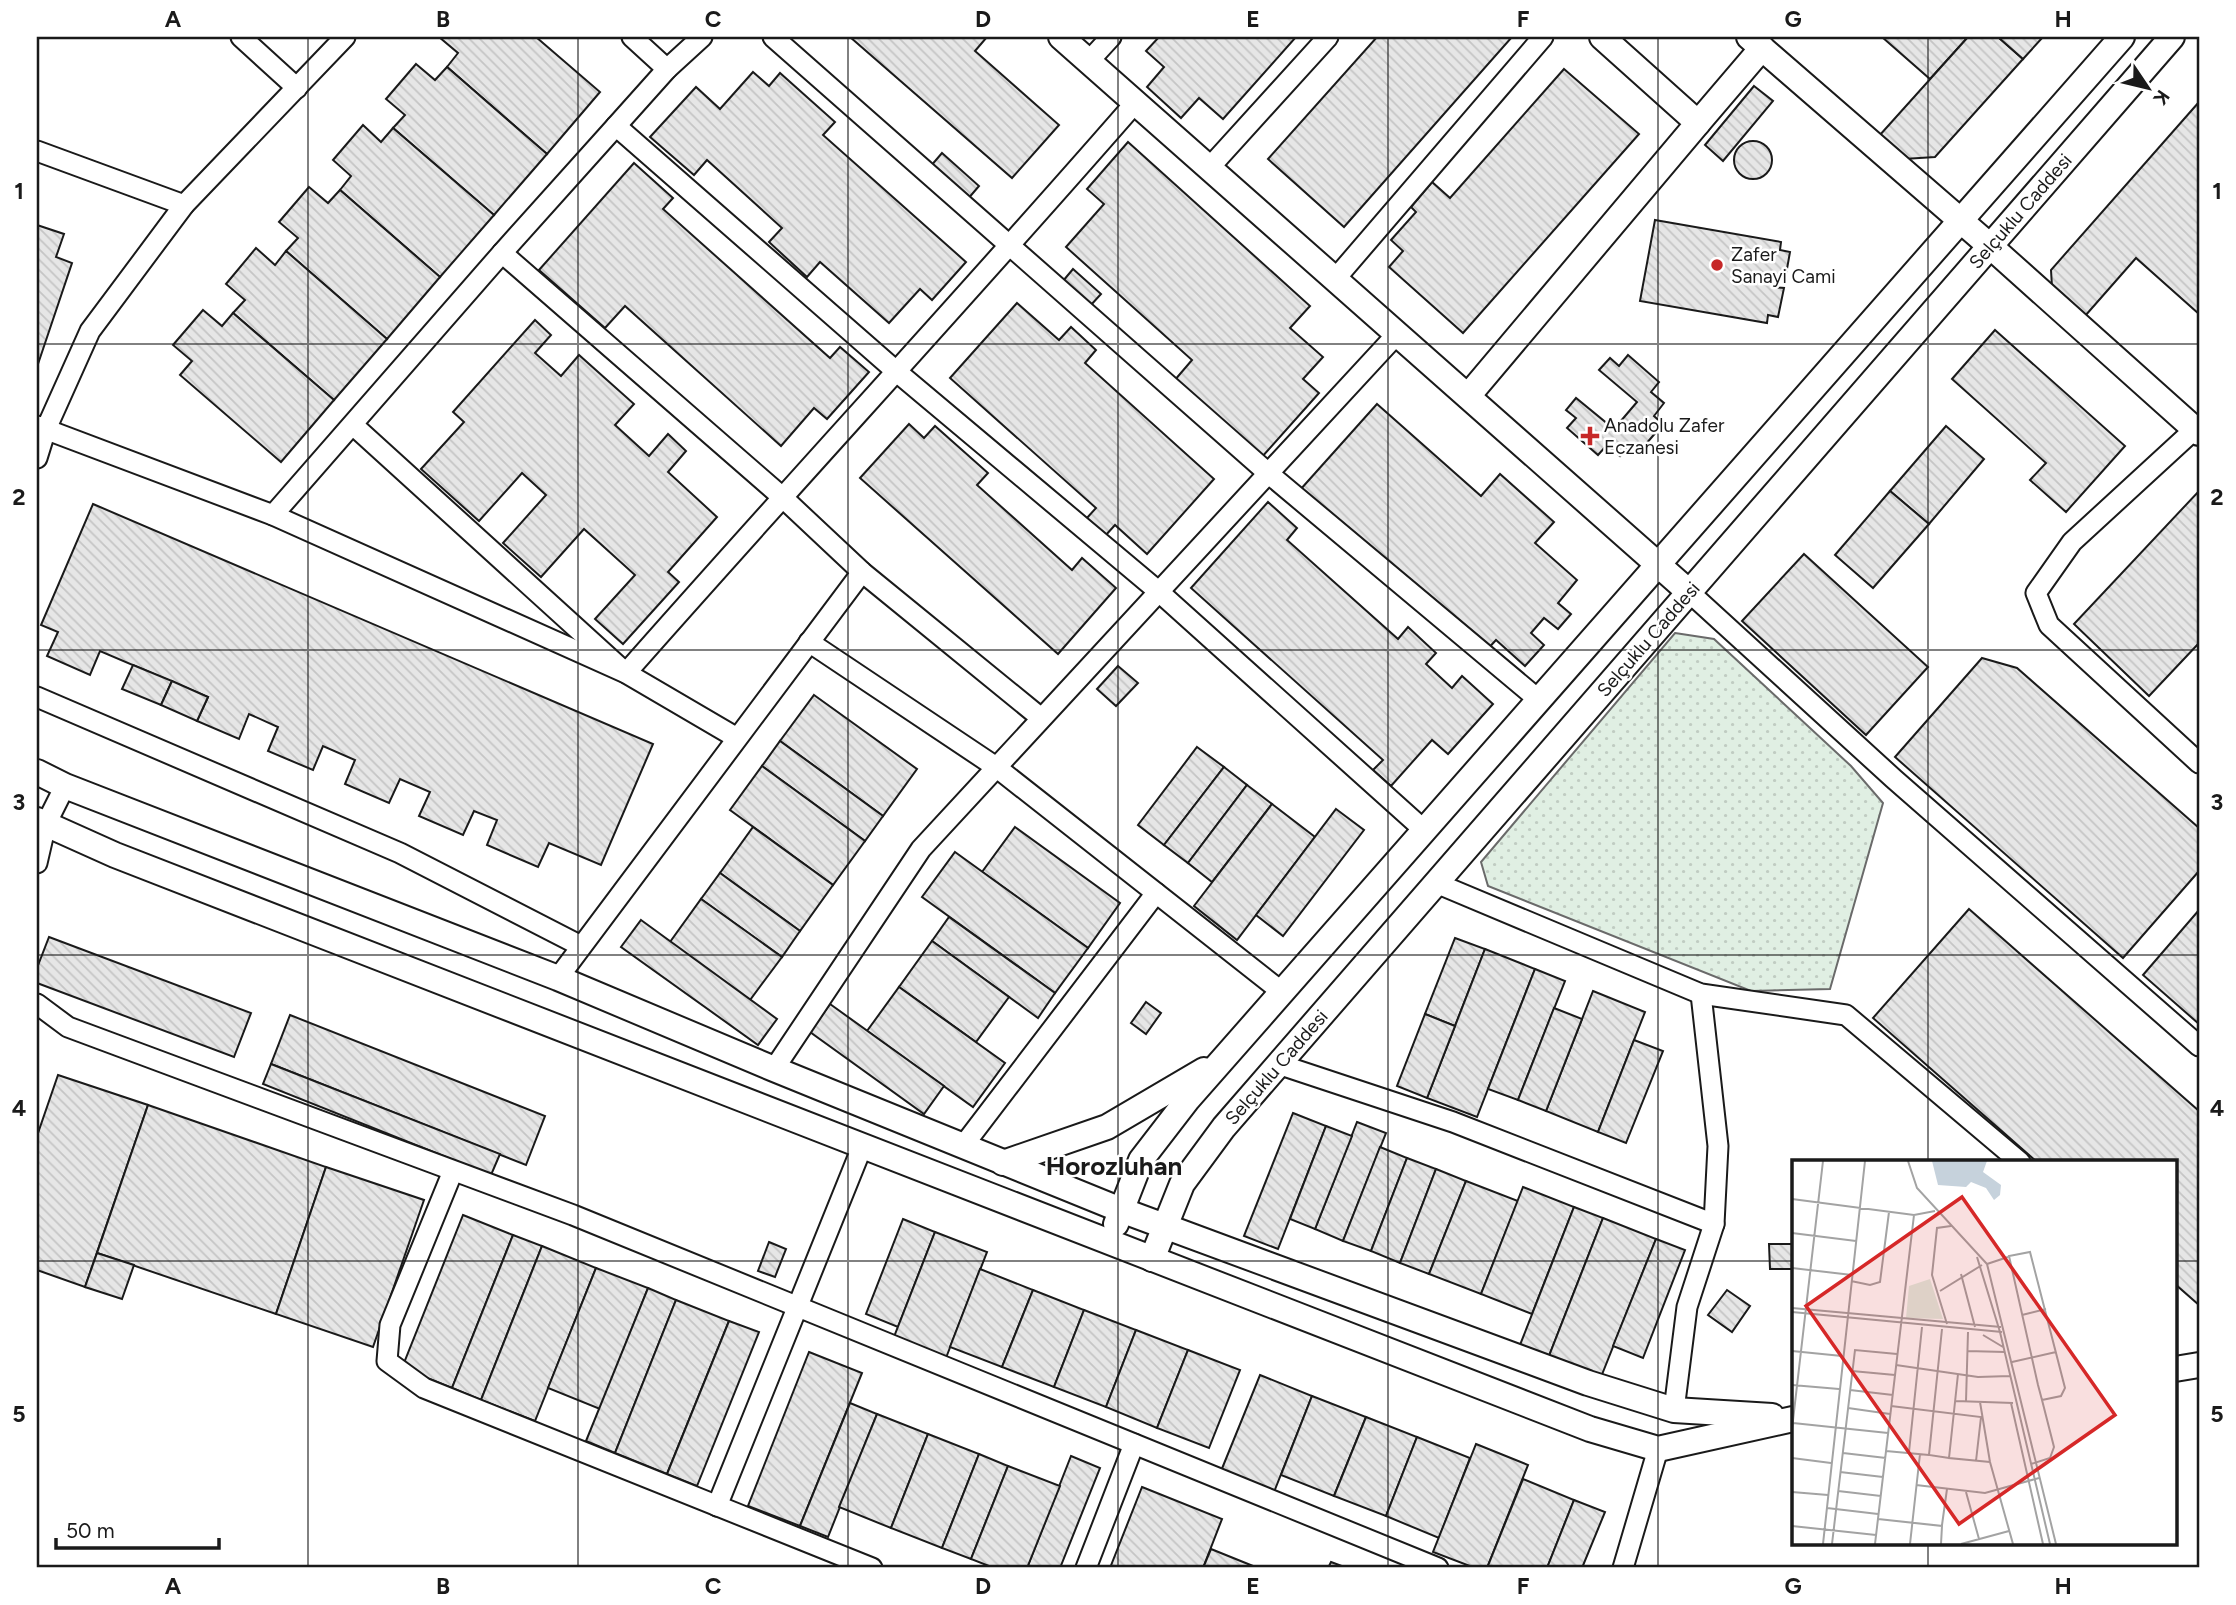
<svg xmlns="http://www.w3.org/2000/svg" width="2236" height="1605" viewBox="0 0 2236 1605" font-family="Figtree,sans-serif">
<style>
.grass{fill:url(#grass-dots);stroke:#6a6a6a;stroke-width:2}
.building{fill:url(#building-back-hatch);stroke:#1a1a1a;stroke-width:2}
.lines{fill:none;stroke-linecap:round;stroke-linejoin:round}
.minor-casing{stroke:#1a1a1a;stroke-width:23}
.tertiary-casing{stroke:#1a1a1a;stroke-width:28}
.minor{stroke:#fff;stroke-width:19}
.tertiary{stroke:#fff;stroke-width:24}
.grid{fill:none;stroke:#1a1a1a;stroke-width:2;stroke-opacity:0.55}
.poi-dot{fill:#c62828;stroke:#fff;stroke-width:2.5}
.labels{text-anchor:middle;stroke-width:5;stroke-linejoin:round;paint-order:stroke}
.street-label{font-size:19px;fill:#1a1a1a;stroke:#fff}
.poi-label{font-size:19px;fill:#1a1a1a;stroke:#fff;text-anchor:start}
.district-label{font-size:26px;font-weight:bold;fill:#1a1a1a;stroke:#fff}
.inset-road{fill:none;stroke:#a3a3a3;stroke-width:2}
.view{fill:#d62828;fill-opacity:0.15;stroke:#d62828;stroke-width:3.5}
.inset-edge{fill:none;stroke:#1a1a1a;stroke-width:3.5}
.neatline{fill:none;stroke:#1a1a1a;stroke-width:2.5}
.grid-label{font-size:23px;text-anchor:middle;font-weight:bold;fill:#1a1a1a}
</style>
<defs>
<pattern id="grass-dots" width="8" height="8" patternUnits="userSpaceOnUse" patternTransform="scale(1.75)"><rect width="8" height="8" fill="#e0efe3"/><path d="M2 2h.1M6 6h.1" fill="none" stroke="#c0ccc2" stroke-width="1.8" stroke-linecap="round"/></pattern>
<pattern id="building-back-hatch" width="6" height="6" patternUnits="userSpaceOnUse" patternTransform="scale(1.75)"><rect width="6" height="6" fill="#e6e6e6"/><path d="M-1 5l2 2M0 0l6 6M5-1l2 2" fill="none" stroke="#c5c5c5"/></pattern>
</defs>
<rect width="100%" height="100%" fill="#fff"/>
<polygon class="grass" points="1675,633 1714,639 1851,766 1883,803 1830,989 1751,991 1488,886 1481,862"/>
<g class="building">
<polygon points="439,37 536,37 600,92 547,154 447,67 458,53"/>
<polygon points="850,37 987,37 975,51 1059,125 1012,178"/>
<polygon points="1159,37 1296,37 1223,119 1199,98 1181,118 1147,87 1164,67 1146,51"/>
<polygon points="1377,37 1512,37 1344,227 1268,159"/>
<polygon points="1882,37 1968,37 1930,79"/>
<polygon points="1968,37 1998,37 2023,59 1935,157 1904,159 1879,136"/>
<polygon points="1998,37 2043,37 2023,59"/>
<polygon points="416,64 435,80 447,67 547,154 494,215 393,128 405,115 386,99"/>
<polygon points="1564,69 1639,134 1463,333 1389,267 1403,251 1391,240 1416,212 1411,207 1432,182 1450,198"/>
<polygon points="753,72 769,86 780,73 835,122 823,135 966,262 932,300 920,289 889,323 820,262 807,277 769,242 782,228 707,160 694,175 650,137 696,87 720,109"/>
<polygon points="1754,86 1773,101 1723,161 1705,145"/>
<polygon points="2199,102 2199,314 2136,258 2085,316 2052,287 2051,270"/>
<polygon points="363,125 381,142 393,128 494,215 440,277 340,190 351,176 333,160"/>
<circle cx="1753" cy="160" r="19"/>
<polygon points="1128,142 1310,306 1290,328 1323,357 1303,379 1319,393 1261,458 1174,381 1192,360 1066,247 1104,204 1087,189"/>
<polygon points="942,153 979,186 967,200 930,167"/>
<polygon points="634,163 673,198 663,209 830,358 840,347 869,372 827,419 814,408 781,446 625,306 605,328 539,270"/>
<polygon points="309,187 328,203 340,190 440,277 387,339 286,251 298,238 279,222"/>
<polygon points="1655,220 1781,242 1780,250 1790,252 1785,280 1775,278 1773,287 1784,288 1778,317 1768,315 1767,323 1640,301"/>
<polygon points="37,225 64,234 56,257 72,263 37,367"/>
<polygon points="256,248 275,265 286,251 387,339 334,400 233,313 245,300 226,284"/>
<polygon points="1073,269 1101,294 1090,306 1063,281"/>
<polygon points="1017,303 1059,340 1071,327 1096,350 1085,363 1214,479 1147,554 1115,525 1105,536 1086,519 1096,508 950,378"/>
<polygon points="203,310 222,326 233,313 334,400 281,462 180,375 192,361 173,345"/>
<polygon points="535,320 551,335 535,353 561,376 579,355 634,404 615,425 649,456 668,434 686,451 668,472 717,517 668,572 679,582 623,644 595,619 635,575 584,529 541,577 503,543 546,495 522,473 479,521 421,469 464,422 453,412"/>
<polygon points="1995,330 2125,446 2066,512 2030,480 2046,463 1952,379"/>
<polygon points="1628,355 1659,382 1651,392 1664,403 1654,416 1663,424 1640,451 1631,444 1620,456 1607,445 1598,455 1567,428 1576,418 1566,410 1576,398 1614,429 1637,402 1599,370 1610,358 1619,366"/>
<polygon points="1377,404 1481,496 1500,474 1554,522 1535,543 1577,580 1558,603 1571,614 1558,629 1544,618 1531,633 1544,645 1525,666 1496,640 1484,653 1300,490"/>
<polygon points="909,424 924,438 935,426 988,473 977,485 1072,570 1082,558 1116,588 1058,654 860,478"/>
<polygon points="1946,426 1984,459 1929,524 1890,491"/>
<polygon points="1890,491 1929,524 1873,588 1835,555"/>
<polygon points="2199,491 2199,643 2149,696 2074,624"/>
<polygon points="1268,502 1297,528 1287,540 1398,639 1408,627 1436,653 1426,664 1452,688 1462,676 1493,704 1448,754 1432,740 1391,786 1373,770 1383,760 1191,588"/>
<polygon points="93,504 653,744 601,865 549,843 538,867 487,845 497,820 474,811 463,835 419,816 430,792 400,779 389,803 345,784 355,760 323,746 313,770 268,751 278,727 249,714 239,739 197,721 208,697 100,651 90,675 47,656 58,632 41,625"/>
<polygon points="1804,554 1928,667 1866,735 1742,621"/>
<polygon points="1982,658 2017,668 2199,828 2199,871 2123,958 1895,757"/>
<polygon points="133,665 172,681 161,705 122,689"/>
<polygon points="1118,666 1138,683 1116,706 1097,689"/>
<polygon points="172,681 208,697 197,721 161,705"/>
<polygon points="814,695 917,769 883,816 780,741"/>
<polygon points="780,741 883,816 865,841 762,766"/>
<polygon points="1197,747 1224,767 1164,845 1138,825"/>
<polygon points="762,766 865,841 833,885 730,810"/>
<polygon points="1224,767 1247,785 1188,863 1164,845"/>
<polygon points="1247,785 1272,804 1212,882 1188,863"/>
<polygon points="1272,804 1315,837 1237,940 1194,906"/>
<polygon points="1336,809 1364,830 1283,936 1256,915"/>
<polygon points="753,827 833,885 800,931 720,873"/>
<polygon points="1015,827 1120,903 1088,948 982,872"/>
<polygon points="955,852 1088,948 1055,993 922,897"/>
<polygon points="720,873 800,931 782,957 701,899"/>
<polygon points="701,899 782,957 750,1000 670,942"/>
<polygon points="1969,909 2199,1111 2199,1305 2175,1284 2175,1162 2037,1162 1873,1018"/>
<polygon points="2199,910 2199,1024 2143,975"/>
<polygon points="949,917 1055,993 1038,1018 932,941"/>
<polygon points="641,920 777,1019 758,1045 621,947"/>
<polygon points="49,937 251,1013 234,1057 37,983 37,968"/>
<polygon points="1455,938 1485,949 1455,1026 1425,1014"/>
<polygon points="932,941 1009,997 976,1042 899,987"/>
<polygon points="1485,949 1535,969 1477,1117 1427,1098"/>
<polygon points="1535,969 1565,981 1518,1100 1488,1089"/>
<polygon points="899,987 1005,1063 973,1107 867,1031"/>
<polygon points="1593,991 1645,1012 1598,1132 1546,1111"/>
<polygon points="1146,1002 1161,1013 1146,1034 1131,1023"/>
<polygon points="830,1004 944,1086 924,1114 810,1032"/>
<polygon points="1554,1008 1582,1019 1546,1111 1518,1100"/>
<polygon points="1425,1014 1455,1026 1427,1098 1397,1086"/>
<polygon points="290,1015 545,1116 526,1165 271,1064"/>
<polygon points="1634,1040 1663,1051 1626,1143 1598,1132"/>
<polygon points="271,1064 500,1154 491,1175 263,1084"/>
<polygon points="58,1075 148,1105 85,1287 37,1270 37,1136"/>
<polygon points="148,1105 326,1167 276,1314 97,1253"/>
<polygon points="1293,1113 1326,1126 1278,1249 1244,1236"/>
<polygon points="1357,1122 1386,1133 1343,1241 1315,1229"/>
<polygon points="1326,1126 1352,1136 1315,1229 1290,1219"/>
<polygon points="1380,1147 1407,1158 1371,1251 1343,1241"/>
<polygon points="1407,1158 1436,1169 1400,1263 1371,1251"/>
<polygon points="326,1167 424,1200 373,1347 276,1314"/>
<polygon points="1436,1169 1466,1181 1429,1274 1400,1263"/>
<polygon points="1466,1181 1518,1201 1481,1294 1429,1274"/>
<polygon points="1523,1187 1574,1207 1532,1314 1481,1294"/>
<polygon points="1574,1207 1603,1218 1549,1356 1520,1345"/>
<polygon points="463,1215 513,1235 452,1388 402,1368"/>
<polygon points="1603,1218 1656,1239 1601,1377 1549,1356"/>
<polygon points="903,1219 935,1232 898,1327 866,1314"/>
<polygon points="935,1232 987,1252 944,1363 892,1342"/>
<polygon points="513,1235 542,1246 481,1400 452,1388"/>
<polygon points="1656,1239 1685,1250 1643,1358 1613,1346"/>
<polygon points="769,1242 786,1249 775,1277 758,1271"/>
<polygon points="1769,1244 1793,1244 1793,1269 1770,1269"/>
<polygon points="542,1246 596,1268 535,1421 481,1400"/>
<polygon points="97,1253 134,1265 122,1299 85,1287"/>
<polygon points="596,1268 648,1288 600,1409 548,1388"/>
<polygon points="980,1269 1033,1290 1002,1367 950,1347"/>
<polygon points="648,1288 676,1300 615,1453 586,1441"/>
<polygon points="1033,1290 1084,1310 1054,1387 1002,1367"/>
<polygon points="1727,1290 1750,1306 1732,1332 1708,1315"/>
<polygon points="676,1300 729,1321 667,1474 615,1453"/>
<polygon points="1084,1310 1136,1330 1106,1407 1054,1387"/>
<polygon points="729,1321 759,1332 697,1486 667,1474"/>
<polygon points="1136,1330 1188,1350 1157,1428 1106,1407"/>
<polygon points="1188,1350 1240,1370 1209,1448 1157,1428"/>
<polygon points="809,1352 862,1373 800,1526 748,1506"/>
<polygon points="1260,1375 1312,1396 1274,1492 1221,1471"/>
<polygon points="1312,1396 1366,1417 1334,1496 1281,1475"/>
<polygon points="850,1403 877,1414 828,1537 800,1526"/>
<polygon points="877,1414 928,1434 891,1528 839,1507"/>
<polygon points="1366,1417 1417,1437 1386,1516 1334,1496"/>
<polygon points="928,1434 979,1454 942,1548 891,1528"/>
<polygon points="1417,1437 1470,1458 1439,1538 1386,1516"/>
<polygon points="1476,1444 1528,1465 1487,1568 1475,1568 1433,1552"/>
<polygon points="979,1454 1008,1466 971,1559 942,1548"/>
<polygon points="1071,1456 1100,1468 1060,1568 1027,1568"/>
<polygon points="1008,1466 1060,1486 1027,1568 994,1568 971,1559"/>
<polygon points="1523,1479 1574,1500 1547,1568 1487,1568"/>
<polygon points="1142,1487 1222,1519 1203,1568 1110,1568"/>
<polygon points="1574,1500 1605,1512 1582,1568 1547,1568"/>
<polygon points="1211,1549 1258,1568 1203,1568"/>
<polygon points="1331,1562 1347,1568 1328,1568"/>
</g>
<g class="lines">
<g class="minor-casing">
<g id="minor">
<polyline points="241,37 297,88"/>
<polyline points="632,37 667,69"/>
<polyline points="773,37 1268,473 1539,700"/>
<polyline points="1089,61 1111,37"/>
<polyline points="616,126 667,69 702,37"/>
<polyline points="37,151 184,205"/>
<polyline points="1210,167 1328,37"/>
<polyline points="502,253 616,126 897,372 1158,591 1424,830"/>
<polyline points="1336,278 1543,37"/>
<path d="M353,425L626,673C795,481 968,295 1135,103"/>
<polyline points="37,426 273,515 626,673 737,738"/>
<polyline points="2195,429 2072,542 2036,593 2049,625 2199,763"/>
<polyline points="37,458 46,429 90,331 184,205 345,37"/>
<polyline points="273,515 502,253 781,496 862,572 1041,718"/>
<polyline points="1689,592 1894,779 2199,1046"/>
<polyline points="809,642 996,767 1282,992"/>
<polyline points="37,697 400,853 581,946"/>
<polyline points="37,863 46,824 65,786"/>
<polyline points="1436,883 1701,994 1846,1015 2020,1162"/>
<polyline points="558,978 862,572"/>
<polyline points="37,1004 68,1027 573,1215 1438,1568"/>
<polyline points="1278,1064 1453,1122 1714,1224"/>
<polyline points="774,1069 921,849 1398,333"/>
<polyline points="963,1146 1156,893"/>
<polyline points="453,1171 390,1325 387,1361 424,1388 872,1568"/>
<polyline points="1674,1410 1687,1307 1714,1224 1718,1146 1701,994"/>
<polyline points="717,1506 862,1147"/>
<polyline points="1086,1568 1134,1444"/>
<polyline points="1623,1568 1658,1449"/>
</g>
</g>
<g class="tertiary-casing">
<g id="tertiary">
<polyline points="1061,37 1689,592"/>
<polyline points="1749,37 1990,246 2199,433"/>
<polyline points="1698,123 1762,48"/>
<polyline points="1468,396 1698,123 1602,37"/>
<polyline points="37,772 65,786 558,978 774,1069 1121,1210 1588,1383 1674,1410 1772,1416"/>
<polyline points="37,820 115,855 1590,1429 1658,1449 1793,1419"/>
<polyline points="1003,1163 1107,1127 1204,1070"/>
<polyline points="1116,1224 1141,1160 1188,1099 2122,37"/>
<polyline points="1152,1259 1182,1184 1224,1127 2172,37"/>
<polyline points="2175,1369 2199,1365"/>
</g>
</g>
<use href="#minor" class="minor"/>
<use href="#tertiary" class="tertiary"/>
</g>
<path class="grid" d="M308,37V1568M578,37V1568M848,37V1568M1118,37V1568M1388,37V1568M1658,37V1568M1928,37V1162M37,344H2199M37,650H2199M37,955H2199M37,1261H1793M2175,1261H2199M1928,1544V1568"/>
<g class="poi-dot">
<circle cx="1717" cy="265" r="7"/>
<path d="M1586.5 425.5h7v7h7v7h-7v7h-7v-7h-7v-7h7z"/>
</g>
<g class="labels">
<g class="street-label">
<text transform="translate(2020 211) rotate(-49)" y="7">Selçuklu Caddesi</text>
<text transform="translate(1648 639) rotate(-49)" y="7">Selçuklu Caddesi</text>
<text transform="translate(1276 1067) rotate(-49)" y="7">Selçuklu Caddesi</text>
</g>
<g class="poi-label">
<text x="1731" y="261">Zafer<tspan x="1731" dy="22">Sanayi Cami</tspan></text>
<text x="1604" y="432">Anadolu Zafer<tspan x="1604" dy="22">Eczanesi</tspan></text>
</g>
<g class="district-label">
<text x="1114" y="1175">Horozluhan</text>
</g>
</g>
<g transform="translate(1792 1160)">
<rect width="385" height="385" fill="#fff"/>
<path d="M138,119L151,159L114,158L117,126Z" fill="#e0efe3"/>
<path d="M140,1H195L191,12L209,25L208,35L202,40L194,28L179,22L174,27L146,25Z" fill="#c6d2dc"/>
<path class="inset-road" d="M116,1L125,28L195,104L264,384M0,39L122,55L143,51M0,73L64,81M185,97L208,172L258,384M195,104L216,97M0,108L60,115M169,114L183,167M59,121L78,125L88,122L97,52M148,131L190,105M0,148L209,167M0,152L210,172M230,155L254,149M155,164L140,115L145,68L159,66M150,169L137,295L157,298M191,175L211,187M0,191L50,196M175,191L213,192M220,202L264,192M104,205L186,217L218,216M60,211L103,215M166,214L157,298L198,302M0,225L47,229M58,230L101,235M164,241L221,243M174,241L176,172M188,242L198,302L221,384M219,243L251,384M99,246L189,257L184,301M56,248L98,254M1,263L96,273M0,269L31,1M94,291L137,295M117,292L130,167M51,293L94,298M0,298L39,303M239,304L258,298L262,287L250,240L246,225L217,96L238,92L273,228L269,236L250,240M48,312L91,317M124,325L193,333L247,318M46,331L89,336M0,332L36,335M174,332L187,379M35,348L86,354M86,359L150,366L149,384M150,365L155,329M0,366L84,375M31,384L73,1M40,384L63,190L105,194M83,384L122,55M118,384L128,294M169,384L217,371"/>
<path class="view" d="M170,37L323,255L167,364L14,146Z"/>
<rect width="385" height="385" class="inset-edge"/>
</g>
<rect width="2236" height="1605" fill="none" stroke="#ffffff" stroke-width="77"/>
<g transform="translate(2148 88) rotate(125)" stroke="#ffffff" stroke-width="5" paint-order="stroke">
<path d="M0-5L12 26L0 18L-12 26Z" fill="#1a1a1a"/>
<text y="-10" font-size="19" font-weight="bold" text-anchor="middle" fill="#1a1a1a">K</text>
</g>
<path d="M56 1538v10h163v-10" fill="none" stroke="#1a1a1a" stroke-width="3.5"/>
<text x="66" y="1538" font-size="21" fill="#1a1a1a" stroke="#ffffff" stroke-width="5" paint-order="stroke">50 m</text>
<rect x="38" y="38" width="2160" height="1528" class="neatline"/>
<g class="grid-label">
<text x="173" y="27">A</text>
<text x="443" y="27">B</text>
<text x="713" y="27">C</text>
<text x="983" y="27">D</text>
<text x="1253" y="27">E</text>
<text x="1523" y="27">F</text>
<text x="1793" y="27">G</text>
<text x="2063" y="27">H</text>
<text x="19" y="199">1</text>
<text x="2217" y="199">1</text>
<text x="19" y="505">2</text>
<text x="2217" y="505">2</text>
<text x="19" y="810">3</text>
<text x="2217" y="810">3</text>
<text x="19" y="1116">4</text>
<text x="2217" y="1116">4</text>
<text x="19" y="1422">5</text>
<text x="2217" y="1422">5</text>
<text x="173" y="1594">A</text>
<text x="443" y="1594">B</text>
<text x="713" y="1594">C</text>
<text x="983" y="1594">D</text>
<text x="1253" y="1594">E</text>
<text x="1523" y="1594">F</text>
<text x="1793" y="1594">G</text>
<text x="2063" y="1594">H</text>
</g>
</svg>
